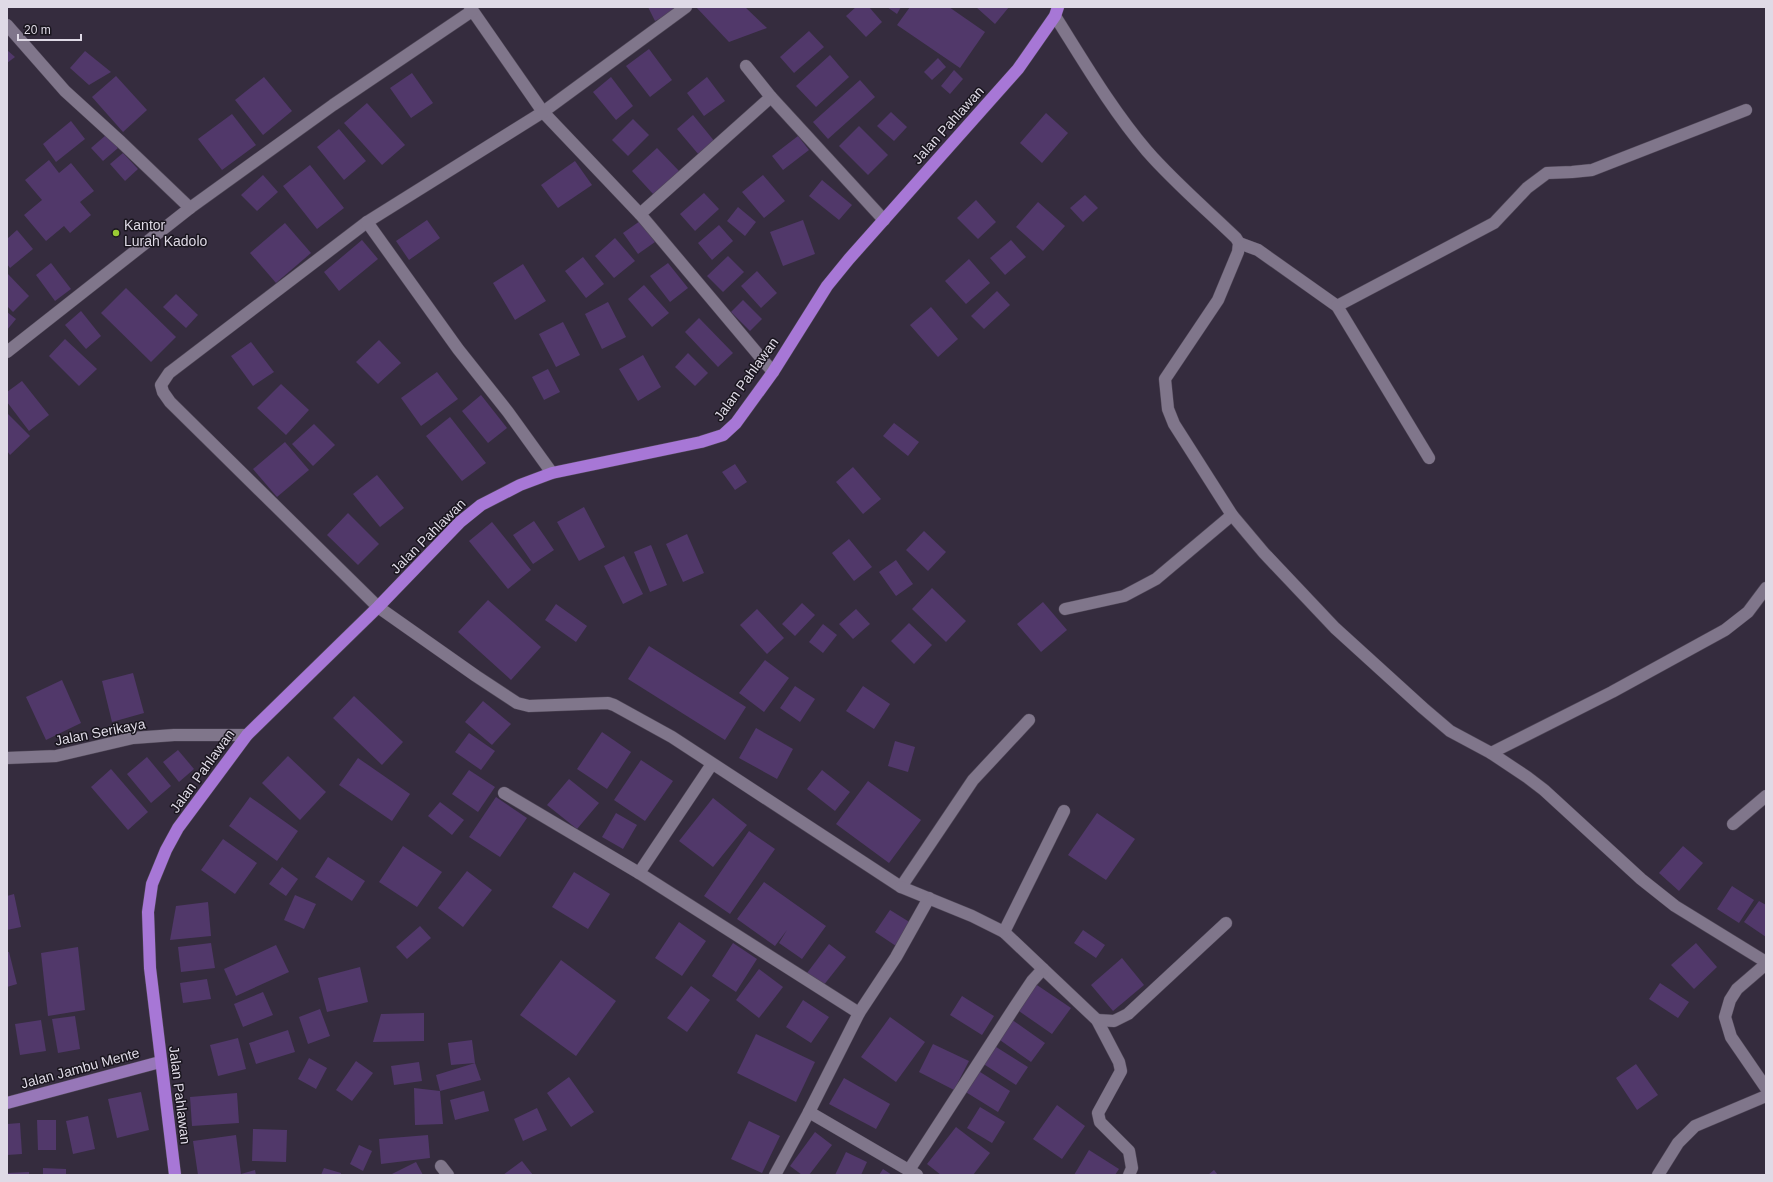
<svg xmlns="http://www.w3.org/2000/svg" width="1773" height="1182" viewBox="0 0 1773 1182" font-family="Arial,sans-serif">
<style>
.building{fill:#51386a}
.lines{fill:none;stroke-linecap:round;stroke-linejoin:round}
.minor-casing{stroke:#4f4757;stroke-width:13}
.major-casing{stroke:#4f4757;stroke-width:13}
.highway-casing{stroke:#4f4757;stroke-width:13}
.minor{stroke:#80768b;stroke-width:12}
.major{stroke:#9777b8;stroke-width:12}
.highway{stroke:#a777d6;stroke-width:12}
.poi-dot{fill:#9acb34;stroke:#1a161f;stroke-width:1.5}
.labels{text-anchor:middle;stroke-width:3;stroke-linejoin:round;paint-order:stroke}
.street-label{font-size:14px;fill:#dfdae6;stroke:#1a161f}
.poi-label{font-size:14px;fill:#dfdae6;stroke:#1a161f;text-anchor:start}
</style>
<rect width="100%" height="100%" fill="#352c3e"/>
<g class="building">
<polygon points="648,7 679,7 679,9 655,21"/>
<polygon points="696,7 745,7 767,28 729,42"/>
<polygon points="856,7 869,7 882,22 866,37 846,16"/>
<polygon points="887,7 901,7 897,14"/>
<polygon points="910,7 949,7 985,32 960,68 897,25"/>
<polygon points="976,7 1009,7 995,24"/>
<polygon points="809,31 824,47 794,73 780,57"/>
<polygon points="649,49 672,80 650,97 626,66"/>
<polygon points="7,50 15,57 7,63"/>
<polygon points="85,51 111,72 89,85 70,68"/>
<polygon points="830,55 849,77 816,107 796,86"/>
<polygon points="938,58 946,67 932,80 924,72"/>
<polygon points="954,70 963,79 950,94 941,86"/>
<polygon points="412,73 433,103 411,118 390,88"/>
<polygon points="116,76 147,110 123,132 92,97"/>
<polygon points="264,77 292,111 263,135 235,100"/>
<polygon points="611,77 633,106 616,120 593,92"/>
<polygon points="707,77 725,101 704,116 687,93"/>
<polygon points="860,80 875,97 828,139 813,122"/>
<polygon points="367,103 405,145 382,165 344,123"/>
<polygon points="891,112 907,127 894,141 877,126"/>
<polygon points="1046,113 1068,133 1042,163 1020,143"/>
<polygon points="232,114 256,145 222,170 198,139"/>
<polygon points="693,115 715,142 699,155 677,129"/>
<polygon points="633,119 649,135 628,156 612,140"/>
<polygon points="71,121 85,139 56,162 43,144"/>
<polygon points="859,126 888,155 868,175 839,146"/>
<polygon points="339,129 366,161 344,180 317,147"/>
<polygon points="106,135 118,148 103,161 91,148"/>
<polygon points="798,136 809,150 783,170 772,156"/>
<polygon points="657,148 680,172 654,195 632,171"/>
<polygon points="123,153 138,169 125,181 110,164"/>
<polygon points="49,160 59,173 71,163 94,191 80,202 91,215 70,233 64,226 46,241 24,215 42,200 25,180"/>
<polygon points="575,161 592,185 558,208 541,185"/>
<polygon points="310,165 344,208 317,229 283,186"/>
<polygon points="263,175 278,192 257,211 241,195"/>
<polygon points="763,175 785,201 764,218 742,192"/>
<polygon points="822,180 852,205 839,220 809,196"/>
<polygon points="704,193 719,209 695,231 680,214"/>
<polygon points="1085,195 1098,208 1083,222 1070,208"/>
<polygon points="976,200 996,222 978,239 957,218"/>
<polygon points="1038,202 1065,226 1043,251 1016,227"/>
<polygon points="738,207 756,222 745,236 727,221"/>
<polygon points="427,220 440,238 409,260 396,241"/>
<polygon points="803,220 815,254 783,266 770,232"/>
<polygon points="640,221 655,242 638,254 623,233"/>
<polygon points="285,223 311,253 276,283 250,253"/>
<polygon points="719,225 733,241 712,260 698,243"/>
<polygon points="17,230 33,249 10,268 7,264 7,239"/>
<polygon points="615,238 635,261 614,278 595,256"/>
<polygon points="362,240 378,259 339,291 324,272"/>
<polygon points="1011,240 1026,257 1005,275 990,258"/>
<polygon points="728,256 744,272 723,292 707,276"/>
<polygon points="583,257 604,284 586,298 565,271"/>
<polygon points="969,259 990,283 966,304 945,281"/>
<polygon points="51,263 71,289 55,301 36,275"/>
<polygon points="668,263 688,288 670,302 650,276"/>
<polygon points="523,264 546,301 515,320 493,283"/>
<polygon points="757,271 777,293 761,308 741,286"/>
<polygon points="7,273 29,296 13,312 7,306"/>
<polygon points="644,285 669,313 652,327 628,299"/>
<polygon points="126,288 176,337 151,362 101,313"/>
<polygon points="997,291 1010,305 984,329 971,316"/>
<polygon points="176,294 198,315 186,328 163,307"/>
<polygon points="743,300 762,319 750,331 731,312"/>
<polygon points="608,302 626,337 602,349 585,314"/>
<polygon points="931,307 958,339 938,357 910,325"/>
<polygon points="81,311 101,336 86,349 65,325"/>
<polygon points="7,312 16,319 7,330"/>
<polygon points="699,318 733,353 718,367 685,332"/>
<polygon points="563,322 580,355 556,367 539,334"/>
<polygon points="65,339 97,369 79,386 49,356"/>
<polygon points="379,340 401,363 378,384 356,362"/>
<polygon points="251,342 274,372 253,386 231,356"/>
<polygon points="688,353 708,373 695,386 675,367"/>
<polygon points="643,355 661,387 638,401 619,369"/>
<polygon points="548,369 560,392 544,400 532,377"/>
<polygon points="437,372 458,399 421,426 401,398"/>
<polygon points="22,381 49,415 29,431 7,402 7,392"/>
<polygon points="281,384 309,410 286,435 257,408"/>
<polygon points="481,395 507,428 488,443 462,411"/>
<polygon points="7,413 30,436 10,455 7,451"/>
<polygon points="450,417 486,463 462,481 426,436"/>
<polygon points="894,423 919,442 908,456 883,436"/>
<polygon points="314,424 335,445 313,466 292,444"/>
<polygon points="285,442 309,470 277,497 253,469"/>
<polygon points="735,464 747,482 735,490 722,472"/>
<polygon points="853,467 881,499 863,514 836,482"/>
<polygon points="377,475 404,508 380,527 353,494"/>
<polygon points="584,507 605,547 579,561 557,522"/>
<polygon points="348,513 379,544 358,565 327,535"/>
<polygon points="534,521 554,550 533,564 513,535"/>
<polygon points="492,522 531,570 508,589 469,541"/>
<polygon points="924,531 946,552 928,571 906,550"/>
<polygon points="687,534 704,573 683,582 666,544"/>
<polygon points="849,539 872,567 854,581 832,553"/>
<polygon points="651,545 667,585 650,592 634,552"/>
<polygon points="624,556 643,594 623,604 604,566"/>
<polygon points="896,560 913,584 896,596 879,572"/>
<polygon points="932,588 966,621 946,642 912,609"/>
<polygon points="488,600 541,647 511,680 458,632"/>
<polygon points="1043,602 1067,630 1041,652 1017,624"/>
<polygon points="802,603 815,615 795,636 782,624"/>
<polygon points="556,604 587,626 576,642 545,620"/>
<polygon points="757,609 784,638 767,654 740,625"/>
<polygon points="856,609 870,624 853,639 839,624"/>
<polygon points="909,623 932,645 914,664 891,641"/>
<polygon points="823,624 837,635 823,653 809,642"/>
<polygon points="649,646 746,707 725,740 628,679"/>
<polygon points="765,660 789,678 764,712 739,693"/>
<polygon points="133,673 144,713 112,722 102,681"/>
<polygon points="62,680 81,723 46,740 26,697"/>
<polygon points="795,686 815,699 800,722 780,708"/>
<polygon points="863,686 890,704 874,729 846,711"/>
<polygon points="354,696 403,742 382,765 333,718"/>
<polygon points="483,701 511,724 492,745 465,722"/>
<polygon points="756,728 793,749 777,779 739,758"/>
<polygon points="602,732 631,752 607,789 577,769"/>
<polygon points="469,733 495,751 481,770 455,752"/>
<polygon points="895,741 915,747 908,772 888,766"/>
<polygon points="178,750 194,769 179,782 163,762"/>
<polygon points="288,756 326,792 300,820 262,783"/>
<polygon points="147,757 171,786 151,803 127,774"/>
<polygon points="358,758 410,794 392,821 339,785"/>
<polygon points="641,760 673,781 645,821 614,800"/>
<polygon points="111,769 148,812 128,830 91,787"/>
<polygon points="469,770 495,787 478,812 452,794"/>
<polygon points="822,770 850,792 835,811 807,789"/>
<polygon points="569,779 599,803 577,829 547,805"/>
<polygon points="868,781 921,820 889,863 836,824"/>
<polygon points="250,797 298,831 277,861 229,826"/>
<polygon points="496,797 527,818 500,857 469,837"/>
<polygon points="713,798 747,825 713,867 679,841"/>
<polygon points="440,802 464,820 452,835 428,816"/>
<polygon points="616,813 637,825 623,849 602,837"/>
<polygon points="1097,813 1135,839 1106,880 1068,855"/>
<polygon points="749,831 775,849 730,914 704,896"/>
<polygon points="223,839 257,863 235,894 201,870"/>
<polygon points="403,846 442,872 417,907 379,882"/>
<polygon points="1683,846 1703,863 1679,891 1659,873"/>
<polygon points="328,857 365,881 352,901 315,877"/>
<polygon points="282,867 298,879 286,896 269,884"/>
<polygon points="467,871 492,890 463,927 438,908"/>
<polygon points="574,872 610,894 588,929 552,907"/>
<polygon points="764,882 826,926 802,959 779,943 787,930 775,946 737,919"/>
<polygon points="1732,886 1754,900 1739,923 1717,909"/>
<polygon points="14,894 21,927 7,930 7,896"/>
<polygon points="295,895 316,904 304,929 284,920"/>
<polygon points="1759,901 1766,905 1766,937 1744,922"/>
<polygon points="208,902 211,936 170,940 176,906"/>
<polygon points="890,910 911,923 896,946 875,932"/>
<polygon points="679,922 706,941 682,976 655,958"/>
<polygon points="420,926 431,938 407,959 396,947"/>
<polygon points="1083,930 1105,945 1096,958 1074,943"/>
<polygon points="211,943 215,968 181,972 178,947"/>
<polygon points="733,943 757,959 736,992 712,976"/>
<polygon points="1696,943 1717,967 1694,989 1671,965"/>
<polygon points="829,944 846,957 823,986 807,973"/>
<polygon points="276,945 289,972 236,996 224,969"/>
<polygon points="78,947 85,1010 48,1016 41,953"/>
<polygon points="7,952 9,952 17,984 7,987"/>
<polygon points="1122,958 1144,985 1113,1011 1091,985"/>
<polygon points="561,960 616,1001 576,1056 520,1015"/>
<polygon points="360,967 368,1002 327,1012 318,978"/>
<polygon points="759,969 783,987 759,1018 736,1000"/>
<polygon points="207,979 211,999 183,1003 180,983"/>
<polygon points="1034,983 1071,1008 1052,1034 1016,1009"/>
<polygon points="1660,983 1689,1002 1678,1018 1649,999"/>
<polygon points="691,986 710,1000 687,1032 667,1018"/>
<polygon points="263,992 273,1015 243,1027 234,1004"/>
<polygon points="962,996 994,1016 982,1035 950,1015"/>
<polygon points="803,1000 829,1017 811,1043 786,1027"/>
<polygon points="320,1009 330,1036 308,1044 299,1017"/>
<polygon points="424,1013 424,1041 373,1042 381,1014"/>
<polygon points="75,1016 80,1049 58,1053 52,1019"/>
<polygon points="890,1017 925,1042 896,1082 861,1057"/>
<polygon points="1011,1019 1045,1043 1031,1062 997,1038"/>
<polygon points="41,1020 46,1051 20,1055 15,1024"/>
<polygon points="288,1030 295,1052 256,1064 249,1043"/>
<polygon points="756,1034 815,1062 796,1102 737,1073"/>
<polygon points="238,1038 246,1069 218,1076 210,1045"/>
<polygon points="472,1040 475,1063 481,1080 440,1091 436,1075 475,1063 451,1065 448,1043"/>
<polygon points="933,1044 969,1061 954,1090 919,1072"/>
<polygon points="993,1045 1028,1067 1016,1085 982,1063"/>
<polygon points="309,1058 327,1068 316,1089 298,1079"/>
<polygon points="356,1061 373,1073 352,1101 336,1090"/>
<polygon points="419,1062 422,1081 394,1085 391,1066"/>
<polygon points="1636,1064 1658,1095 1637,1110 1616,1078"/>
<polygon points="977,1070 1010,1091 998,1112 964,1091"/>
<polygon points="569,1077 594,1112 571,1127 547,1093"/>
<polygon points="844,1078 890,1104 876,1129 829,1104"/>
<polygon points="414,1088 440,1091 443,1124 415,1125"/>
<polygon points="484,1091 489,1111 455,1120 450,1100"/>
<polygon points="141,1092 149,1130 117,1138 108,1099"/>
<polygon points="237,1093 239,1123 192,1126 190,1097"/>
<polygon points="1057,1105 1085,1126 1062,1159 1033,1139"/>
<polygon points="980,1107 1005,1122 992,1143 967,1128"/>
<polygon points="537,1108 547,1130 523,1141 514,1119"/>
<polygon points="88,1116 95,1149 73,1154 66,1121"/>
<polygon points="37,1120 56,1120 56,1150 38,1150"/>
<polygon points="749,1121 780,1136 762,1173 731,1159"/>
<polygon points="20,1123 22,1154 7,1155 7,1124"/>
<polygon points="956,1127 990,1153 973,1175 941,1175 927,1164"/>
<polygon points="253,1129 287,1130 286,1162 252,1161"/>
<polygon points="815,1132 832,1145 809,1175 802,1175 790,1166"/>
<polygon points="236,1135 241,1174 255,1170 256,1175 198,1175 193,1141"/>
<polygon points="428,1135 430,1158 381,1164 379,1139"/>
<polygon points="359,1145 372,1151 363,1171 350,1164"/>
<polygon points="1089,1150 1119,1169 1115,1175 1074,1175"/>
<polygon points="846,1152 867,1162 861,1175 835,1175"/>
<polygon points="522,1161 533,1175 503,1175"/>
<polygon points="416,1162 423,1175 390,1175"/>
<polygon points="43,1168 66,1169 66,1175 43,1175"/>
<polygon points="324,1168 341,1173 341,1175 321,1175"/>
<polygon points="883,1169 892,1175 879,1175"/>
<polygon points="1214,1170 1218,1175 1208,1175"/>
<polygon points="29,1172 29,1175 7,1175 7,1173"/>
</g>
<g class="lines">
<g class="minor-casing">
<g id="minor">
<polyline points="470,7 543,112 640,214 773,372"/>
<path d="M1055,16C1084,62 1112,110 1147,151C1174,182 1206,209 1236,238L1239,243L1238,252L1218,300L1165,379L1168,409L1174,424L1232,515L1264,553L1335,628L1423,708L1450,731L1491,753L1612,692L1725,630L1748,612L1766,588"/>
<polyline points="7,25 65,91 121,142 190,208"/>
<polyline points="746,66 771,97 884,220"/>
<polyline points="640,214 771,97"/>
<polyline points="367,222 169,373 161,385 163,392 170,402 378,607 476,676 517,703 529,706 608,703 614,705 672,737 901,887 973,780 1029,720"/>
<polyline points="1239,243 1258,250 1337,306 1429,458"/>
<polyline points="1337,306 1494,223 1527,188 1547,173 1572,172 1592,170 1746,110"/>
<polyline points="7,352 190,208 333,105 472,11"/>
<polyline points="552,473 508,412 458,349 367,222 543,112 686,7"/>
<polyline points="1065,609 1124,596 1156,579 1232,515"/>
<polyline points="1491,753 1527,777 1544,790 1641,879 1675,906 1766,962"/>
<polyline points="7,758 56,756 133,738 174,735 247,735"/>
<polyline points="504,793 639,873 859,1013"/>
<polyline points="1733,824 1766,796"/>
<polyline points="639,873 712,764"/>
<polyline points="901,887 972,916 1004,932 1097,1020 1119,1062 1121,1071 1098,1113 1100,1122 1129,1151 1132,1168 1129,1175"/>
<polyline points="1004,932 1064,811"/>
<polyline points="1766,964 1737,989 1730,1000 1725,1017 1731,1037 1766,1088"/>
<polyline points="1097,1020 1114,1021 1128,1014 1226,923"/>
<polyline points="441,1166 448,1175"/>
<polyline points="909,1170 1014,1008 1032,981 1043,969"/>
<polyline points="775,1175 809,1112"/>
<polyline points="917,1175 809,1112 859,1013 896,957 929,898"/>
<polyline points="1658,1175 1678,1143 1695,1126 1766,1096"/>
</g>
</g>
<g class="major-casing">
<polyline id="major" points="7,1103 160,1062"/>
</g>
<g class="highway-casing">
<polyline id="highway" points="175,1175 150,968 148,912 152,884 166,850 178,828 247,735 378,607 460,522 481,505 520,485 552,473 701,442 723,435 736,423 773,372 827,286 849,259 1018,69 1055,16 1058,7"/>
</g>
<use href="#minor" class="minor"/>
<use href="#major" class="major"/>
<use href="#highway" class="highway"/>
</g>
<circle class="poi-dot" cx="116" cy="233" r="4"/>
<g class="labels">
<g class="street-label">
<text transform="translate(948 125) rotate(-48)" y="5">Jalan Pahlawan</text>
<text transform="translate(746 379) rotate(-54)" y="5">Jalan Pahlawan</text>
<text transform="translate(428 536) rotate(-45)" y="5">Jalan Pahlawan</text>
<text transform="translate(100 732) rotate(-11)" y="5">Jalan Serikaya</text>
<text transform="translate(202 771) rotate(-54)" y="5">Jalan Pahlawan</text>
<text transform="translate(80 1068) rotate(-15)" y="5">Jalan Jambu Mente</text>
<text transform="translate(180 1095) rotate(83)" y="5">Jalan Pahlawan</text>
</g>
<g class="poi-label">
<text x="124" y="230">Kantor<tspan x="124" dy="16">Lurah Kadolo</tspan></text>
</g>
</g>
<rect width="1773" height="1182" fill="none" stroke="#dfdae6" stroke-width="16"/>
<path d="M18 34v6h63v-6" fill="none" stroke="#dfdae6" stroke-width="2"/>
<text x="24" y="34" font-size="12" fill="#dfdae6" stroke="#1a161f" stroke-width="3" paint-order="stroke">20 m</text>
</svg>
